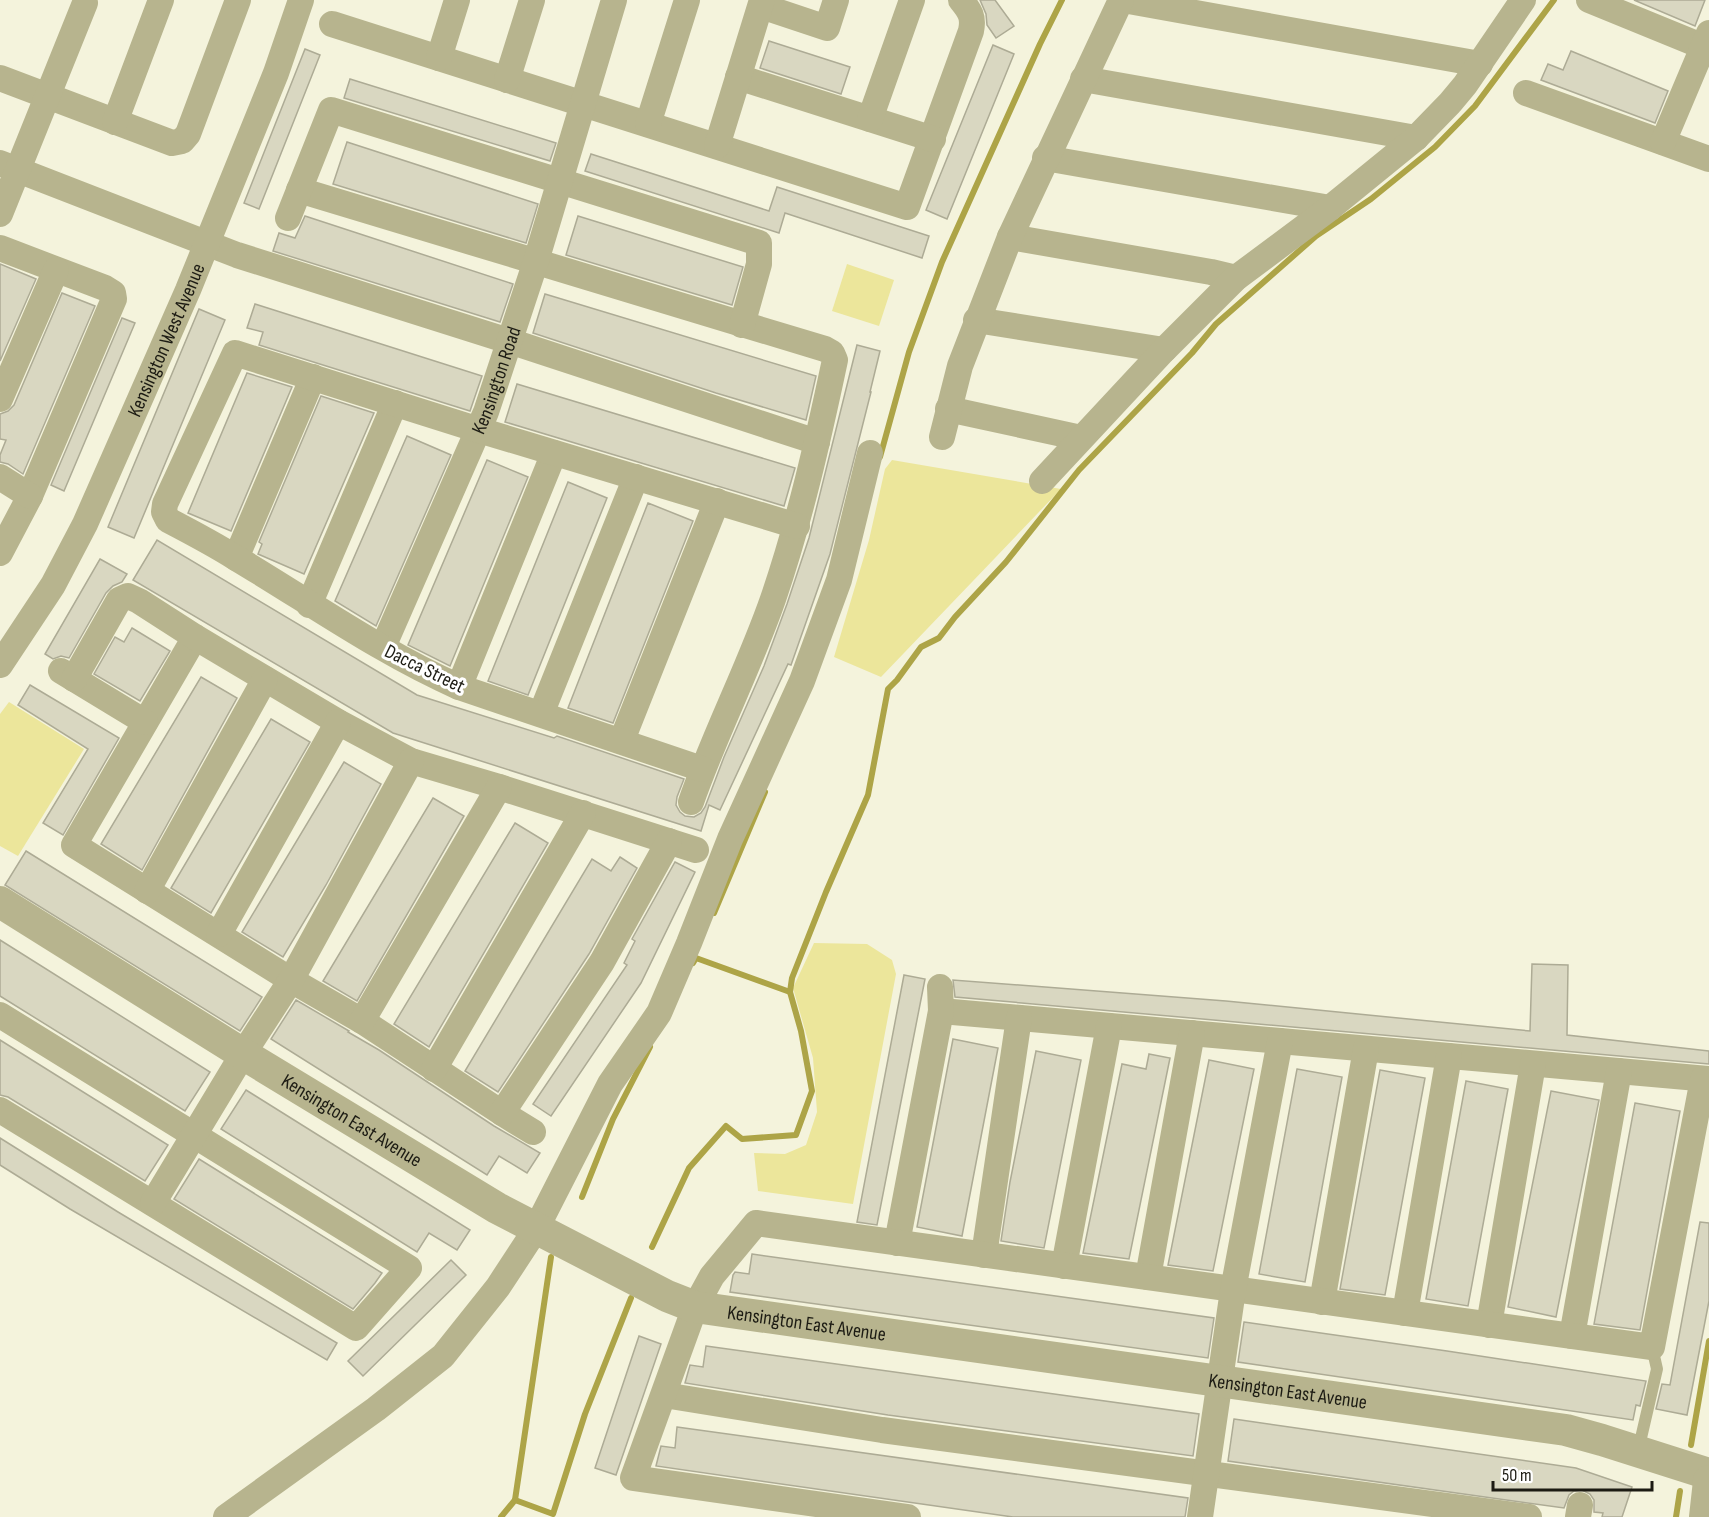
<svg xmlns="http://www.w3.org/2000/svg" width="1709" height="1517" viewBox="0 0 1709 1517" font-family="'Sofia Sans Condensed',sans-serif">
	<style>
		.green { fill: #ece69b }
		.lines { fill: none; stroke-linecap: round; stroke-linejoin: round }
		.stream { stroke: #ada447; stroke-width: 6 }
		.building { fill: #d9d7c1; stroke: #adab95; stroke-width: 1.5 }
		.service { stroke: #b7b48e; stroke-width: 12 }
		.minor { stroke: #b7b48e; stroke-width: 26 }
		.tertiary { stroke: #b7b48e; stroke-width: 32 }
		.labels { text-anchor: middle; stroke-width: 6; stroke-linejoin: round; paint-order: stroke }
		.street-label { font-size: 20px; fill: #1c1b13; stroke: #fff }
	</style>
	<rect width="100%" height="100%" fill="#f4f3dc"/>
	<!-- green -->
	<g class="green">
		<path d="M 847,264 L 894,280 L 879,326 L 832,311 Z"/>
		<path d="M 892,460 L 1061,489 L 881,677 L 834,657 L 869,540 L 885,469 Z"/>
		<path d="M 9,702 L 84,749 L 18,856 L 0,846 L 0,714 Z"/>
		<path d="M 814,943 L 867,944 L 892,960 L 896,974 L 853,1204 L 758,1191 L 754,1153 L 785,1154 L 806,1145 L 817,1112 L 813,1058 L 793,988 Z"/>
	</g>
	<g class="lines">
		<!-- stream -->
		<g class="stream">
			<path d="M 880,457 L 909,352 L 942,262 L 1040,44 L 1062,0"/>
			<path d="M 714,913 L 765,792"/>
			<path d="M 693,963 L 696,958 L 790,992"/>
			<path d="M 582,1197 L 613,1119 L 650,1047"/>
			<path d="M 652,1247 L 689,1168 L 726,1126 L 742,1139 L 796,1135 L 812,1091 L 801,1031 L 790,992 L 792,978 L 826,892 L 868,795 L 888,689 L 897,680 L 921,647 L 939,638 L 955,617 L 1006,562 L 1079,470 L 1192,353 L 1216,324 L 1316,236 L 1371,199 L 1435,147 L 1475,106 L 1554,0"/>
			<path d="M 1691,1445 L 1709,1341"/>
			<path d="M 515,1500 L 551,1257"/>
			<path d="M 501,1517 L 515,1500 L 553,1514 L 585,1414 L 631,1298"/>
			<path d="M 1676,1517 L 1680,1491"/>
		</g>
	</g>
	<!-- building -->
	<g class="building">
		<path d="M 980,0 L 995,0 L 1014,26 L 996,38 L 987,25 L 986,14 Z"/>
		<path d="M 1634,0 L 1705,0 L 1695,26 Z"/>
		<path d="M 769,41 L 850,67 L 841,94 L 760,68 Z"/>
		<path d="M 993,45 L 1014,54 L 947,219 L 926,210 Z"/>
		<path d="M 305,49 L 320,55 L 259,209 L 244,203 Z"/>
		<path d="M 1571,51 L 1668,91 L 1655,123 L 1541,80 L 1548,64 L 1563,70 Z"/>
		<path d="M 350,79 L 556,143 L 550,161 L 344,98 Z"/>
		<path d="M 347,142 L 538,204 L 526,243 L 333,184 Z"/>
		<path d="M 591,154 L 769,211 L 777,187 L 929,236 L 922,258 L 785,213 L 779,233 L 585,171 Z"/>
		<path d="M 305,216 L 513,284 L 500,322 L 273,251 L 279,233 L 295,238 Z"/>
		<path d="M 578,216 L 743,267 L 732,305 L 566,255 Z"/>
		<path d="M 0,264 L 36,279 L 0,361 Z"/>
		<path d="M 62,293 L 95,306 L 23,474 L 8,464 L 0,462 L 0,455 L 6,440 L 0,439 L 0,414 L 8,411 L 14,405 Z"/>
		<path d="M 545,294 L 816,376 L 806,420 L 716,393 L 533,333 Z"/>
		<path d="M 255,304 L 482,376 L 470,411 L 259,345 L 263,332 L 247,328 Z"/>
		<path d="M 199,309 L 225,320 L 134,538 L 108,527 Z"/>
		<path d="M 122,318 L 135,323 L 64,491 L 51,485 Z"/>
		<path d="M 857,345 L 880,351 L 870,392 L 871,392 L 830,554 L 791,665 L 788,664 L 720,810 L 709,805 L 701,831 L 393,733 L 133,580 L 157,540 L 417,695 L 554,738 L 557,736 L 684,779 L 677,797 L 676,805 L 680,812 L 685,816 L 694,817 L 701,813 L 705,807 L 724,757 L 764,666 L 787,604 L 809,538 Z"/>
		<path d="M 247,373 L 292,387 L 231,531 L 188,513 Z"/>
		<path d="M 517,384 L 795,468 L 784,506 L 505,422 Z"/>
		<path d="M 321,396 L 374,413 L 304,574 L 258,554 L 262,544 L 259,542 Z"/>
		<path d="M 407,436 L 451,455 L 376,626 L 335,601 Z"/>
		<path d="M 487,460 L 528,477 L 450,666 L 408,645 Z"/>
		<path d="M 568,482 L 607,498 L 528,695 L 488,681 Z"/>
		<path d="M 648,503 L 693,521 L 613,723 L 568,708 Z"/>
		<path d="M 100,559 L 127,574 L 122,582 L 113,586 L 106,593 L 69,658 L 61,656 L 53,659 L 45,654 Z"/>
		<path d="M 132,628 L 170,651 L 140,701 L 94,674 L 115,637 L 124,642 Z"/>
		<path d="M 201,677 L 237,698 L 142,870 L 101,844 Z"/>
		<path d="M 30,685 L 119,738 L 63,835 L 43,823 L 88,749 L 18,705 Z"/>
		<path d="M 271,719 L 310,742 L 211,913 L 171,888 Z"/>
		<path d="M 344,762 L 381,784 L 326,885 L 283,957 L 242,932 Z"/>
		<path d="M 433,798 L 464,816 L 357,1001 L 323,981 Z"/>
		<path d="M 515,823 L 548,843 L 429,1047 L 394,1024 Z"/>
		<path d="M 26,851 L 262,997 L 240,1031 L 5,885 Z"/>
		<path d="M 620,857 L 637,868 L 589,954 L 498,1092 L 465,1071 L 592,859 L 611,871 Z"/>
		<path d="M 675,862 L 695,872 L 641,983 L 551,1116 L 533,1104 L 627,965 L 624,963 L 635,941 L 632,939 Z"/>
		<path d="M 0,940 L 210,1072 L 185,1111 L 0,996 Z"/>
		<path d="M 1532,964 L 1568,965 L 1567,1035 L 1709,1051 L 1709,1064 L 955,997 L 953,980 L 1226,1001 L 1530,1031 Z"/>
		<path d="M 904,975 L 925,979 L 906,1076 L 877,1225 L 857,1222 Z"/>
		<path d="M 296,1000 L 349,1031 L 348,1032 L 379,1050 L 494,1126 L 540,1153 L 527,1173 L 499,1156 L 487,1175 L 271,1039 Z"/>
		<path d="M 953,1039 L 998,1048 L 962,1236 L 917,1227 Z"/>
		<path d="M 0,1040 L 168,1145 L 145,1181 L 8,1097 L 0,1095 Z"/>
		<path d="M 1036,1051 L 1081,1060 L 1044,1248 L 1001,1241 L 1010,1182 Z"/>
		<path d="M 1149,1054 L 1170,1058 L 1129,1259 L 1083,1253 L 1122,1064 L 1146,1069 Z"/>
		<path d="M 1209,1060 L 1254,1069 L 1213,1271 L 1168,1265 Z"/>
		<path d="M 1297,1069 L 1342,1077 L 1305,1282 L 1259,1274 Z"/>
		<path d="M 1380,1070 L 1425,1078 L 1385,1295 L 1340,1289 Z"/>
		<path d="M 1466,1081 L 1508,1089 L 1468,1306 L 1426,1299 Z"/>
		<path d="M 246,1090 L 470,1230 L 457,1250 L 429,1233 L 417,1252 L 221,1129 Z"/>
		<path d="M 1551,1091 L 1599,1100 L 1556,1317 L 1508,1307 Z"/>
		<path d="M 1635,1103 L 1680,1111 L 1640,1330 L 1594,1324 Z"/>
		<path d="M 0,1138 L 118,1212 L 337,1343 L 327,1360 L 70,1209 L 0,1165 Z"/>
		<path d="M 199,1159 L 382,1273 L 375,1283 L 353,1309 L 174,1199 Z"/>
		<path d="M 1700,1222 L 1709,1223 L 1709,1301 L 1687,1415 L 1656,1409 L 1662,1384 L 1670,1385 Z"/>
		<path d="M 752,1254 L 1214,1318 L 1208,1358 L 730,1292 L 733,1275 L 735,1272 L 749,1274 Z"/>
		<path d="M 451,1260 L 466,1275 L 363,1376 L 348,1361 Z"/>
		<path d="M 1244,1322 L 1447,1351 L 1646,1381 L 1640,1406 L 1636,1405 L 1633,1420 L 1238,1362 Z"/>
		<path d="M 639,1336 L 661,1344 L 616,1475 L 595,1468 Z"/>
		<path d="M 706,1346 L 1199,1414 L 1193,1456 L 888,1415 L 685,1383 L 690,1365 L 703,1367 Z"/>
		<path d="M 1234,1419 L 1576,1468 L 1632,1487 L 1622,1517 L 1602,1517 L 1603,1513 L 1594,1512 L 1594,1500 L 1590,1494 L 1582,1490 L 1574,1491 L 1569,1495 L 1564,1508 L 1228,1461 Z"/>
		<path d="M 677,1427 L 1188,1498 L 1185,1517 L 1013,1517 L 656,1466 L 661,1446 L 675,1448 Z"/>
	</g>
	<g class="lines">
		<!-- service -->
		<path class="service" d="M 1638,1451 L 1657,1369 L 1652,1347"/>
		<!-- minor -->
		<g class="minor">
			<path d="M 1123,0 L 1480,64"/>
			<path d="M 1589,0 L 1709,49"/>
			<path d="M 761,6 L 827,28 L 836,0"/>
			<path d="M 332,24 L 907,207 L 971,31 C 974,17 970,11 961,0"/>
			<path d="M 439,58 L 457,0"/>
			<path d="M 738,77 L 933,139"/>
			<path d="M 0,78 L 172,143 L 182,141 L 188,134 L 238,0"/>
			<path d="M 1083,79 L 1416,138"/>
			<path d="M 507,80 L 532,0"/>
			<path d="M 1526,93 L 1709,159"/>
			<path d="M 870,119 L 912,0"/>
			<path d="M 115,122 L 161,0"/>
			<path d="M 648,124 L 687,0"/>
			<path d="M 1663,142 L 1709,33"/>
			<path d="M 717,146 L 762,0"/>
			<path d="M 1045,158 L 1330,208"/>
			<path d="M 0,163 L 237,255 L 509,341 L 817,442"/>
			<path d="M 299,190 L 825,349 L 832,353 L 835,360 C 818,440 800,520 773,599 C 749,668 715,733 691,802"/>
			<path d="M 0,214 L 85,3"/>
			<path d="M 288,218 L 331,110 L 759,243 L 759,264 L 742,325"/>
			<path d="M 1010,237 L 1211,272 L 1236,278"/>
			<path d="M 0,248 L 105,288 L 113,293 L 114,299 L 30,496 L 0,553"/>
			<path d="M 976,320 L 1164,350"/>
			<path d="M 0,399 L 56,270"/>
			<path d="M 948,409 L 1081,438"/>
			<path d="M 942,437 L 960,366 L 1010,237 L 1121,0"/>
			<path d="M 0,477 L 30,496"/>
			<path d="M 1042,481 L 1164,350 L 1236,278 L 1330,208 L 1416,138 L 1450,103 L 1465,85 L 1523,0"/>
			<path d="M 236,558 L 313,377"/>
			<path d="M 309,605 L 395,403"/>
			<path d="M 195,637 L 74,845 L 291,980 L 362,1021 L 502,1113 L 533,1132"/>
			<path id="s1" d="M 383,647 L 486,412 L 536,261 L 614,0"/>
			<path id="s2" d="M 0,665 L 53,585 L 85,524 L 188,290 L 276,73 L 301,0"/>
			<path d="M 61,671 L 145,722"/>
			<path d="M 74,679 L 119,600 L 128,596 L 139,601 L 195,637 L 338,722 L 411,761 L 499,787 L 696,850"/>
			<path d="M 459,687 L 554,453"/>
			<path d="M 541,714 L 636,477"/>
			<path d="M 622,740 L 717,501"/>
			<path d="M 702,769 L 459,687 C 380,652 310,602 236,558 C 214,544 191,532 168,520 L 164,512 L 165,504 L 235,353 L 479,430 L 797,526"/>
			<path d="M 147,891 L 265,679"/>
			<path d="M 219,934 L 338,722"/>
			<path d="M 941,1011 L 1709,1079"/>
			<path d="M 0,1015 L 409,1268 L 356,1328 L 0,1110"/>
			<path d="M 362,1021 L 499,787"/>
			<path d="M 434,1069 L 583,813"/>
			<path d="M 502,1113 L 602,962 L 669,841"/>
			<path d="M 153,1203 L 243,1054 L 291,980 L 411,761"/>
			<path d="M 897,1243 L 941,1011 L 940,987"/>
			<path d="M 984,1255 L 1019,1018"/>
			<path d="M 1064,1266 L 1109,1026"/>
			<path d="M 1148,1277 L 1192,1033"/>
			<path d="M 1322,1302 L 1366,1049"/>
			<path d="M 1405,1313 L 1449,1056"/>
			<path d="M 1489,1325 L 1533,1064"/>
			<path d="M 1572,1336 L 1619,1071"/>
			<path d="M 664,1395 L 882,1430 L 1529,1517"/>
			<path d="M 226,1517 L 376,1409 L 443,1356 L 498,1287 L 536,1229 L 610,1084 L 659,1013 L 689,943 L 730,839 L 802,681 L 839,580 L 870,453"/>
			<path d="M 908,1517 L 633,1478 L 695,1307 L 712,1276 L 756,1223 L 1652,1347 L 1703,1079"/>
			<path d="M 1200,1517 L 1233,1290 L 1280,1041"/>
			<path d="M 1578,1517 L 1580,1505"/>
		</g>
		<!-- tertiary -->
		<g class="tertiary">
			<path id="s3" d="M 0,902 L 243,1054 L 497,1208 L 667,1296 L 695,1307 L 1566,1430 L 1602,1440 L 1709,1474"/>
			<path d="M 1705,1517 L 1709,1481"/>
		</g>
	</g>
	<g class="labels">
		<!-- street labels -->
		<g class="street-label">
			<text dy="7" stroke="none"><textPath href="#s2" startOffset="366">Kensington West Avenue</textPath></text>
			<text dy="7" stroke="none"><textPath href="#s1" startOffset="290">Kensington Road</textPath></text>
			<text transform="translate(425 668) rotate(26)" y="7">Dacca Street</text>
			<text dy="7" stroke="none"><textPath href="#s3" startOffset="414">Kensington East Avenue</textPath></text>
			<text dy="7" stroke="none"><textPath href="#s3" startOffset="918">Kensington East Avenue</textPath></text>
			<text dy="7" stroke="none"><textPath href="#s3" startOffset="1404">Kensington East Avenue</textPath></text>
		</g>
	</g>
	<!-- scale -->
	<path d="M1493 1481v9h159v-9" fill="none" stroke="#1c1b13" stroke-width="3"/>
	<text x="1502" y="1481" font-size="18" fill="#1c1b13" stroke="#ffffff" stroke-width="4.5" paint-order="stroke">50 m</text>
</svg>
